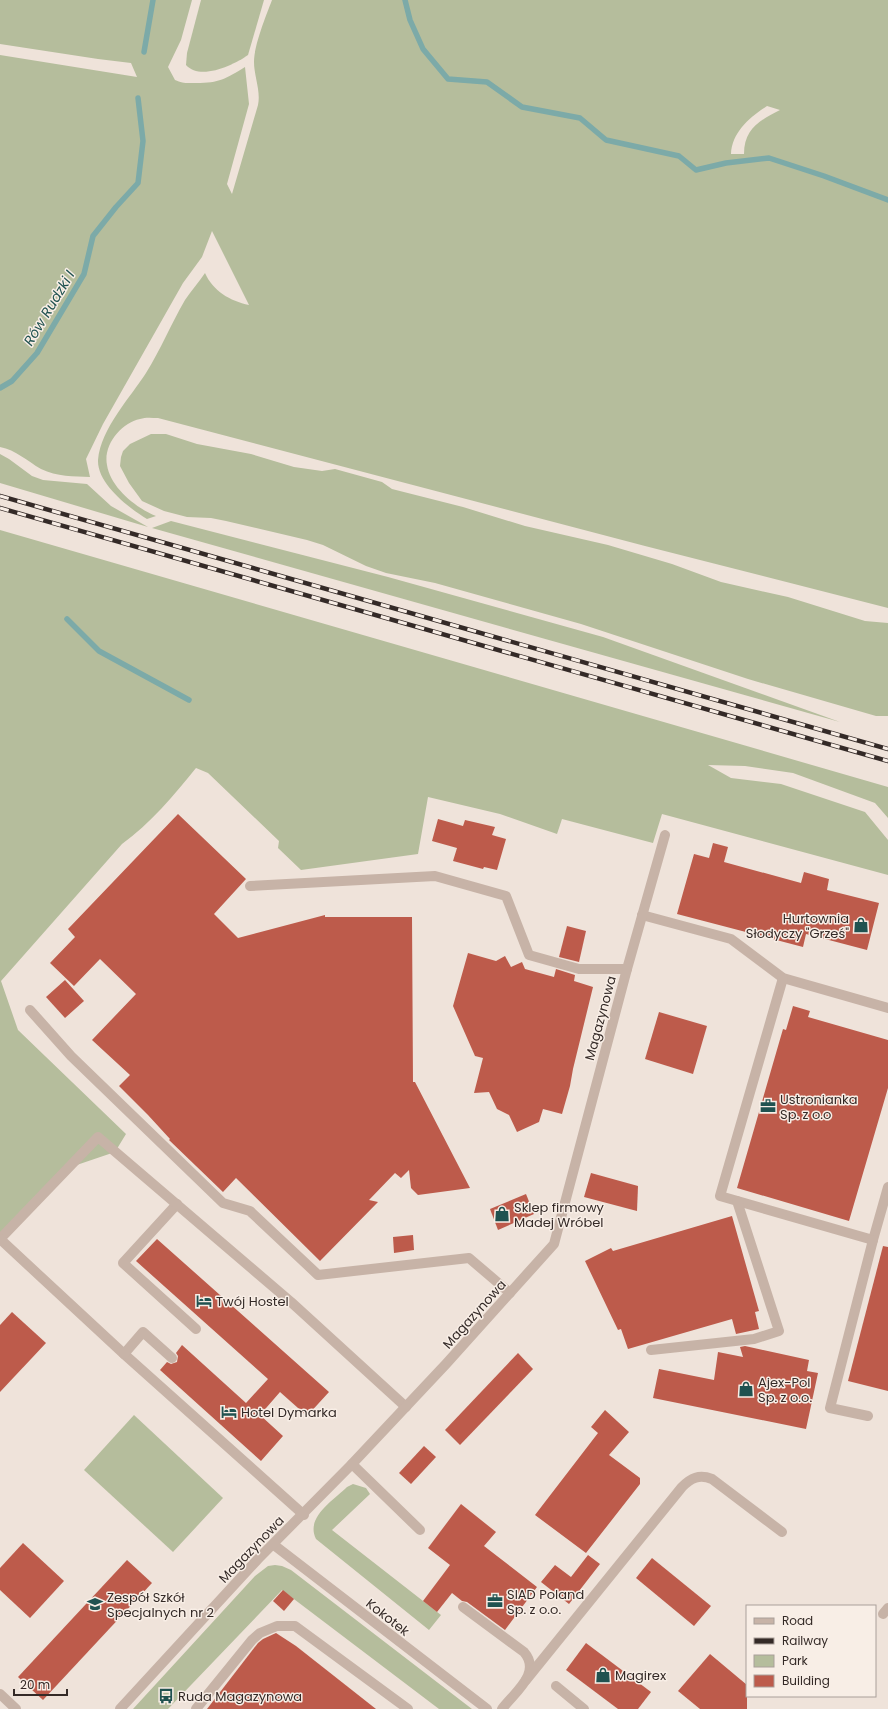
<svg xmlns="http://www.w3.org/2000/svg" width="888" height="1709" viewBox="0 0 888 1709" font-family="Poppins,sans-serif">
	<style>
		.green { fill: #b5bd9c; fill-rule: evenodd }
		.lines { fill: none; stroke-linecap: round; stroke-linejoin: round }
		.stream { stroke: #7caaa8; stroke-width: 5.5 }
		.building { fill: #bd5b4b }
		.minor { stroke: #c7b3a7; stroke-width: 10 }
		.rail-casing { stroke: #342a27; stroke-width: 4.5 }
		.rail { stroke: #f8eee6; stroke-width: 3; stroke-dasharray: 9; stroke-linecap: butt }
		.labels { text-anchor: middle; stroke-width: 3; stroke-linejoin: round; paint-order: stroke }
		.poi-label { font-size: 13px; fill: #342a27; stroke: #f8eee6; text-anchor: start }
		.street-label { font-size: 13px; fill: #342a27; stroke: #f8eee6 }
		.water-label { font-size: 14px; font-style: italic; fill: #205250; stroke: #f8eee6 }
	</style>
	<rect width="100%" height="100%" fill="#efe3da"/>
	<!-- green -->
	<g class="green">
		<path d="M 0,0 L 192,0 L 181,40 L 168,67 L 175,80 C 183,84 188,83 196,83 C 220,83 225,79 245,67 L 249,104 L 227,184 L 232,194 L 258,105 C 261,91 254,76 254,62 C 254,45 266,16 272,0 L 888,0 L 888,608 L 645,546 L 158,418 C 152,418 146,417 140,419 C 121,423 103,445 107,465 C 110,487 136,508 156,516 L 147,519 C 129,508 97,484 98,460 C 101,428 130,398 146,373 C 161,349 171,324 185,300 C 191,291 199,282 205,273 C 213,291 230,301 249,305 L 212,231 L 202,257 L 183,283 L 103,424 L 86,459 L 90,477 C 74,476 57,477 41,469 C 27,461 16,450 0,447 L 0,55 L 137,77 L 131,63 L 98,59 L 0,44 ZM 767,106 L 780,110 C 760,120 744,129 744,154 L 731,154 C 732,132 750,117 767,106 Z"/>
		<path d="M 201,0 L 264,0 L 248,55 C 234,65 200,81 186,65 L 187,53 Z"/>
		<path d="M 151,434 L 166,434 L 197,444 L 251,454 L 294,467 L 322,471 L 335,469 L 382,482 L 392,489 L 463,507 L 525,526 L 608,545 L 672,564 L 721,582 L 788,597 L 865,621 L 888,623 L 888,716 L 876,716 L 748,679 L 581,624 L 435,583 L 386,573 L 366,566 L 323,545 L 307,540 L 226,521 L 211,518 L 187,517 L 164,511 L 142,501 L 129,483 L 120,466 L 121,457 L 123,451 L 130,444 Z"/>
		<path d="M 0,454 L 9,459 L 32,476 L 43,480 L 87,484 L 111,506 L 148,527 L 0,483 Z"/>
		<path d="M 171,521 L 388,577 L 603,637 L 840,722 L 152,528 Z"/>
		<path d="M 0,530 L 888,787 L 888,818 L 875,803 L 793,773 L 745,766 L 708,765 L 731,778 L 781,784 L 865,812 L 888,840 L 888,875 L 662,814 L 653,843 L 562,819 L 557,834 L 500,814 L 428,797 L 418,854 L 301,870 L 278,848 L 279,841 L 208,773 L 196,768 C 174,795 150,824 122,844 L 1,981 L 18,1030 L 126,1134 L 115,1152 L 62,1170 L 0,1235 Z"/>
		<path d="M 134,1415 L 223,1498 L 173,1552 L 84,1470 Z"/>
		<path d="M 353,1484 L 366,1488 L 370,1494 L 332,1530 L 441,1615 L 429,1630 L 316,1539 C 305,1517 334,1500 347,1487 Z"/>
		<path d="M 275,1565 L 282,1566 L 291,1570 L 472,1709 L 439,1709 L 282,1590 L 168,1709 L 133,1709 L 255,1576 L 268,1566 Z"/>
	</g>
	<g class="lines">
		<!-- stream -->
		<g class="stream">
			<path d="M 405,0 L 410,20 L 423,49 L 448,79 L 487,82 L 522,107 L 580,118 L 606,140 L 679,156 L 696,170 L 726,163 L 769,158 L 824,176 L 888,200"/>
			<path d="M 144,52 L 153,0"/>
			<path d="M 0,388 L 12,381 L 37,353 L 84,274 L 93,236 L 116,207 L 138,183 L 143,141 L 138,98"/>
			<path d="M 67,619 L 99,651 L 189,700"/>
		</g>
	</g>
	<!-- building -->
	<g class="building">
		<path d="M 178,814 L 246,879 L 214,914 L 238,938 L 325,915 L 325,917 L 412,917 L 413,1082 L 415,1082 L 470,1188 L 418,1195 L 411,1188 L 409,1170 L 401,1178 L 395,1173 L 369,1200 L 378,1202 L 320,1261 L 236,1178 L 223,1192 L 169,1140 L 170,1139 L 148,1115 L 119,1086 L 130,1075 L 92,1040 L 136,994 L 100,959 L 74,986 L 50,963 L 75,937 L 68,929 Z"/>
		<path d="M 438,819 L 463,826 L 465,820 L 495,827 L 492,835 L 506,839 L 497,870 L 484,867 L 483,869 L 453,861 L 457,848 L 432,841 Z"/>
		<path d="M 713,843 L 728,847 L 724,862 L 801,883 L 804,872 L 829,879 L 827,890 L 879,903 L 867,950 L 806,934 L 803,947 L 677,914 L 694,854 L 709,858 Z"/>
		<path d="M 567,926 L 586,931 L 579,962 L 559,957 Z"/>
		<path d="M 468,953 L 496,961 L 505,956 L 511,967 L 522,962 L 525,969 L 554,977 L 556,969 L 575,975 L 574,981 L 593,987 L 573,1069 L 570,1086 L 562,1114 L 543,1109 L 539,1122 L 517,1132 L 509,1115 L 497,1109 L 489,1092 L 474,1093 L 483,1058 L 475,1056 L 453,1006 Z"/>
		<path d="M 65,980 L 84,1001 L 65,1018 L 46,997 Z"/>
		<path d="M 793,1006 L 810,1011 L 808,1017 L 888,1040 L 888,1088 L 849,1221 L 737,1188 L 783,1029 L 786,1030 Z"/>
		<path d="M 659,1012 L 707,1026 L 693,1074 L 645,1059 Z"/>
		<path d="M 591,1173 L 638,1186 L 637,1211 L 584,1197 Z"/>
		<path d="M 526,1194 L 534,1214 L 498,1230 L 490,1209 Z"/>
		<path d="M 732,1216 L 759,1311 L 755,1312 L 759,1329 L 736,1334 L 732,1319 L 628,1349 L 621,1329 L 618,1330 L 585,1261 L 611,1248 L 613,1251 Z"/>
		<path d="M 413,1235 L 414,1250 L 394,1253 L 393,1237 Z"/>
		<path d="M 157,1239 L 329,1392 L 307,1416 L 280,1392 L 260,1415 L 283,1436 L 261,1461 L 160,1370 L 167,1362 L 171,1364 L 177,1362 L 178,1356 L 176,1353 L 182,1345 L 246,1403 L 268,1379 L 136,1261 Z"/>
		<path d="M 883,1246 L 888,1247 L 888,1391 L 848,1381 Z"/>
		<path d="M 12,1312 L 46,1343 L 0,1392 L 0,1325 Z"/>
		<path d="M 745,1346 L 809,1360 L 807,1371 L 818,1373 L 806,1429 L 653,1398 L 659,1369 L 714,1380 L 718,1352 L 743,1357 L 740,1347 Z"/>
		<path d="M 518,1353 L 533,1369 L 460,1445 L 445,1430 Z"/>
		<path d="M 605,1410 L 629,1432 L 609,1455 L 640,1478 L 640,1484 L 586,1553 L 535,1515 L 598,1433 L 591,1427 Z"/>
		<path d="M 424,1446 L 436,1457 L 411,1484 L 399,1473 Z"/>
		<path d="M 461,1504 L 496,1532 L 484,1546 L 537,1587 L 505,1630 L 467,1602 L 462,1601 L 452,1593 L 437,1612 L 423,1601 L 450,1565 L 428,1548 Z"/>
		<path d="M 23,1543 L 64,1581 L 30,1618 L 0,1590 L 0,1568 Z"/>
		<path d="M 588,1555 L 600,1564 L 569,1604 L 541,1582 L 555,1565 L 571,1577 Z"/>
		<path d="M 652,1558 L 711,1606 L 694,1626 L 636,1578 Z"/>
		<path d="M 127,1560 L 152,1583 L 43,1700 L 18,1677 Z"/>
		<path d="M 283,1590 L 294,1599 L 284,1611 L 273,1601 Z"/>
		<path d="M 276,1633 L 296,1646 L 376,1709 L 207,1709 L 258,1643 L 263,1639 Z"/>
		<path d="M 586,1643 L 651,1692 L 638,1709 L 618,1709 L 566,1670 Z"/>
		<path d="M 710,1654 L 747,1685 L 747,1709 L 700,1709 L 678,1691 Z"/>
	</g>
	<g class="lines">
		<!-- minor -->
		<g class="minor">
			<path d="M 250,886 L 435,876 L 506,896 L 529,955 L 579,969 L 627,969"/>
			<path d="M 642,915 L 731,939 L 783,978 L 888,1008"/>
			<path d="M 783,978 L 720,1196 L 873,1240 L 888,1187"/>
			<path d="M 30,1010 L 71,1056 L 223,1203 L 250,1211 L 318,1275 L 469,1258 L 510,1293"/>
			<path d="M 177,1204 L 123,1263 L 196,1329"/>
			<path d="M 0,1239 L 98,1137 L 291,1302 L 406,1407"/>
			<path d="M 0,1239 L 124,1354 L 304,1515"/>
			<path d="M 651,1350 L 754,1339 L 779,1331 L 737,1201"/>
			<path d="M 124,1354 L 143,1332 L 172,1358"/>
			<path d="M 868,1416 L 830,1408 L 873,1240"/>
			<path d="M 352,1464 L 420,1530"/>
			<path d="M 274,1545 L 487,1709"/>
			<path d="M 463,1607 L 524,1652 C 542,1673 515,1692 502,1709"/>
			<path d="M 883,1614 L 888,1608"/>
			<path d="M 526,1680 L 682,1487 C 691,1478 699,1474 712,1479 L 782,1532"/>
			<path d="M 556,1686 L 584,1709"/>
			<path d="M 0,1694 L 16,1709"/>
			<path d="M 120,1709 L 258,1559 L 352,1464 L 446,1364 L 554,1244 L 627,969 L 665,835"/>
			<path d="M 196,1709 L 252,1640 L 260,1633 L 277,1626 L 295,1626 L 408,1709"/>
		</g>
		<defs>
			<g id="rail">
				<path d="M 0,496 L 888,749"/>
				<path d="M 0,508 L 888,761"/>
			</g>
		</defs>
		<!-- rail casing -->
		<use href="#rail" class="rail-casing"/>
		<!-- rail -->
		<use href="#rail" class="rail"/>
	</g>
	<!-- icons -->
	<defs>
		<symbol id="shop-bare" viewBox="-9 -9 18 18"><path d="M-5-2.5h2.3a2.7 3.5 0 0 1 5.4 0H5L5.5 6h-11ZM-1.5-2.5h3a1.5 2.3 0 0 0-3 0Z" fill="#205250" stroke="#f8eee6" stroke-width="2.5" paint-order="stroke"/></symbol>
		<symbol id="office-bare" viewBox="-9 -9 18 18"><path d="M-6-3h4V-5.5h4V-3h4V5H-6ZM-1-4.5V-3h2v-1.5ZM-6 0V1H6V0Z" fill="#205250" stroke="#f8eee6" stroke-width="2.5" paint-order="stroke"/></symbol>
		<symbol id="hotel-bare" viewBox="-9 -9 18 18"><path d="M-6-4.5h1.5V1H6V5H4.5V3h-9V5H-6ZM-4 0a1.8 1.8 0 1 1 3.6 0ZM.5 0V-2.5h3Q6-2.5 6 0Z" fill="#205250" stroke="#f8eee6" stroke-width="2.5" paint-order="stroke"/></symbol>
		<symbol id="school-bare" viewBox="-9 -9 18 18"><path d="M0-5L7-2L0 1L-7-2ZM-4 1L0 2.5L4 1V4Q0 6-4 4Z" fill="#205250" stroke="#f8eee6" stroke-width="2.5" paint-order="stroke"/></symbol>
		<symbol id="bus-bare" viewBox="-9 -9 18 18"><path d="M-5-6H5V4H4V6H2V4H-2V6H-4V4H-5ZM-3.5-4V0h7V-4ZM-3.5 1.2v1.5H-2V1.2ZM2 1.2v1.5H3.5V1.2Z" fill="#205250" stroke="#f8eee6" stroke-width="2.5" paint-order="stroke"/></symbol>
	</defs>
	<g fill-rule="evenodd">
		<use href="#shop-bare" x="850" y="914" width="22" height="22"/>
		<use href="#office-bare" x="757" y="1095" width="22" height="22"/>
		<use href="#shop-bare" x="491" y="1203" width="22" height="22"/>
		<use href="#hotel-bare" x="193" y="1290" width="22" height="22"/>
		<use href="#shop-bare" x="735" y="1378" width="22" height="22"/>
		<use href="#hotel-bare" x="218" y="1401" width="22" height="22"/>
		<use href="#office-bare" x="484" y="1590" width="22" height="22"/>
		<use href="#school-bare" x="84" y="1593" width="22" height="22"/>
		<use href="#shop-bare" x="592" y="1664" width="22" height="22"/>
		<use href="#bus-bare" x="155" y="1685" width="22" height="22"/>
	</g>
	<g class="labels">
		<!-- poi labels -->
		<g class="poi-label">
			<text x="849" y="923" text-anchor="end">Hurtownia<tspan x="849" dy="15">Słodyczy "Grześ"</tspan></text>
			<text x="780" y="1104">Ustronianka<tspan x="780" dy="15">Sp. z o.o</tspan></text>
			<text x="514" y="1212">Sklep firmowy<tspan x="514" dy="15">Madej Wróbel</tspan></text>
			<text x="216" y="1306">Twój Hostel</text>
			<text x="758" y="1387">Ajex-Pol<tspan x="758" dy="15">Sp. z o.o.</tspan></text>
			<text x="241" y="1417">Hotel Dymarka</text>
			<text x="507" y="1599">SIAD Poland<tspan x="507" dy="15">Sp. z o.o.</tspan></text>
			<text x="107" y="1602">Zespół Szkół<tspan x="107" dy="15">Specjalnych nr 2</tspan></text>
			<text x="615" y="1680">Magirex</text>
			<text x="178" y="1701">Ruda Magazynowa</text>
		</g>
		<!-- street labels -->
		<g class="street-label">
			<text transform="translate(600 1018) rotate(-75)" y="5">Magazynowa</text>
			<text transform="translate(474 1314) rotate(-48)" y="5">Magazynowa</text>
			<text transform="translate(251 1549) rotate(-46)" y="5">Magazynowa</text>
			<text transform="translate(388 1617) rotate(38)" y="5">Kokotek</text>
		</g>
		<!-- water labels -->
		<g class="water-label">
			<text transform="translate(49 308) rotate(-59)" y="5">Rów Rudzki I</text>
		</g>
	</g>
	<!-- legend -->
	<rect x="746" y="1605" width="130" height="92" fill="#f8eee6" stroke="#aaa09a"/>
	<rect x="754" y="1618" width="20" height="6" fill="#c7b3a7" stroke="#aaa09a"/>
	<text x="782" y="1625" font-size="12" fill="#342a27">Road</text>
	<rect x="754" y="1638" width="20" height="6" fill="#342a27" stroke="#aaa09a"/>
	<text x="782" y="1645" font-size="12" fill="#342a27">Railway</text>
	<rect x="754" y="1655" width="20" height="12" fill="#b5bd9c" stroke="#aaa09a"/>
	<text x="782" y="1665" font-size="12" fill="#342a27">Park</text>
	<rect x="754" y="1675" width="20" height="12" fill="#bd5b4b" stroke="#aaa09a"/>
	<text x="782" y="1685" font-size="12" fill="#342a27">Building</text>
	<!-- scale -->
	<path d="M14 1689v6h53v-6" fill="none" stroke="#342a27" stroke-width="2"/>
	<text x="20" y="1689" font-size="12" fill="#342a27" stroke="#f8eee6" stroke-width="3" paint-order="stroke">20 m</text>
</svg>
